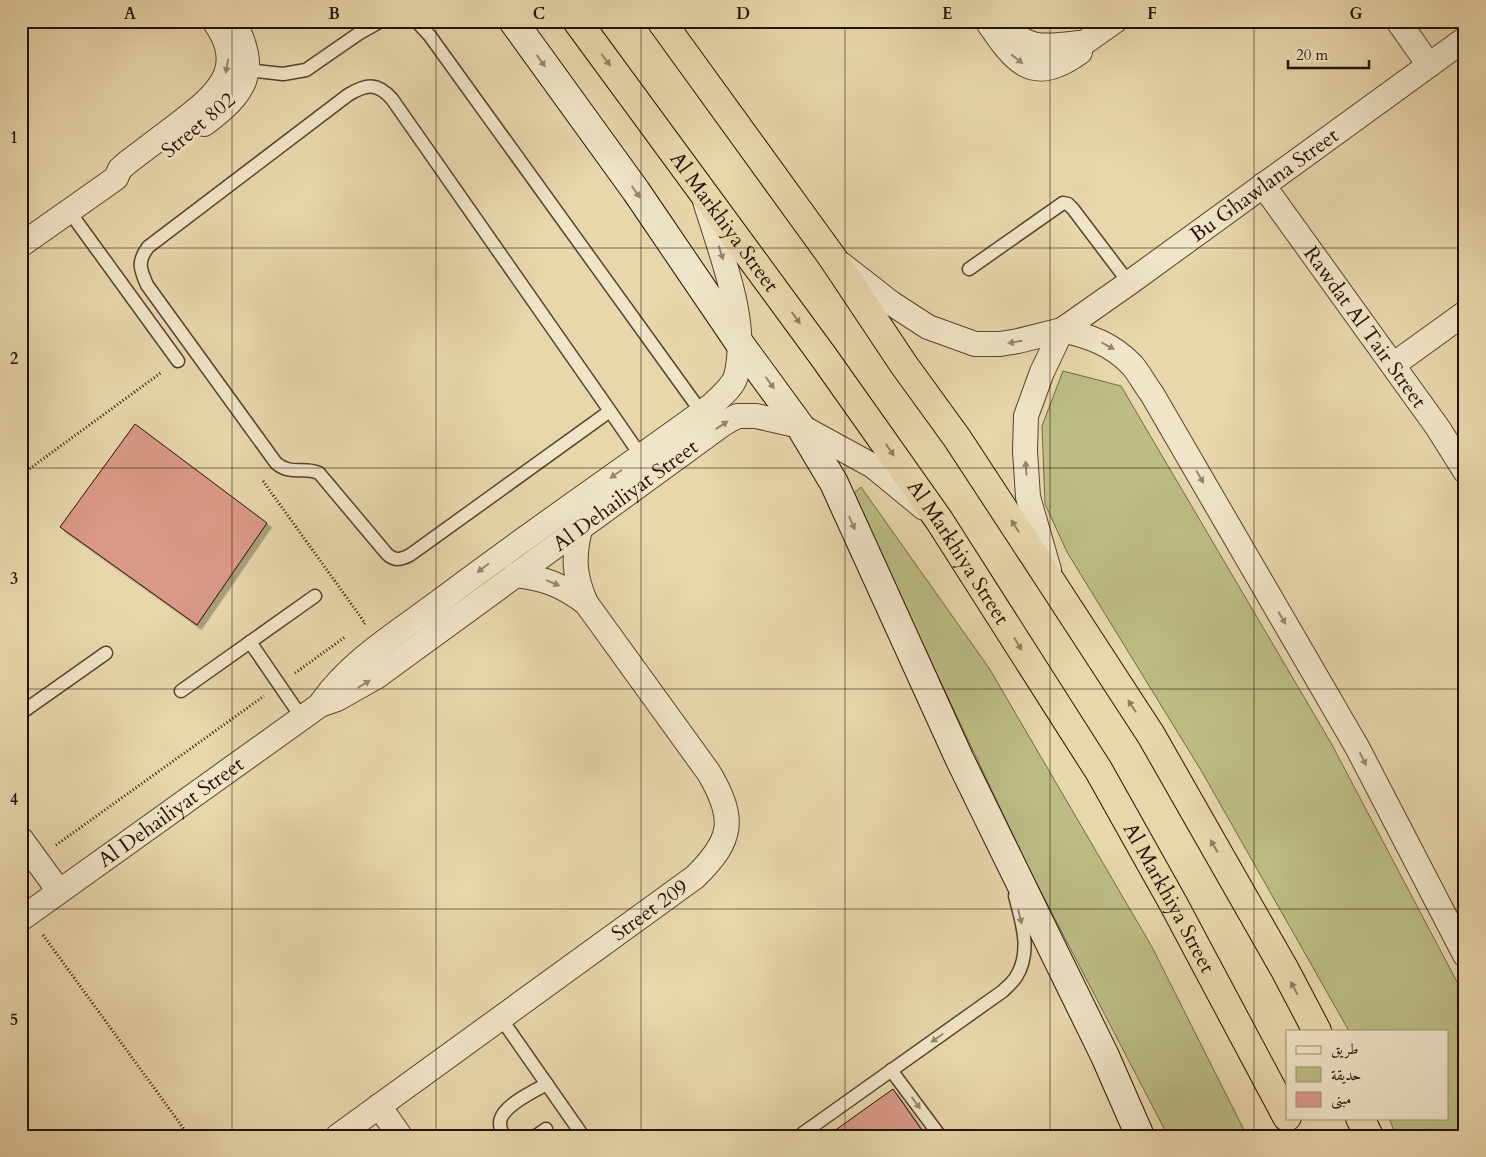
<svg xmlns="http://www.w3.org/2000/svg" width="1486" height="1157" viewBox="0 0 1486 1157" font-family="Cardo,Amiri,serif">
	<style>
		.green { fill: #bcbd84; stroke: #706744 }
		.building { fill: #da9987; stroke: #251103; filter: url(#shadow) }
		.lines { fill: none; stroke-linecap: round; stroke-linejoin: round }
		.service-casing { stroke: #56422d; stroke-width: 15 }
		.minor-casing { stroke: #56422d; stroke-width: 26 }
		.secondary-casing { stroke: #251103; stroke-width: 30 }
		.trunk-casing { stroke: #251103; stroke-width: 30 }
		.path { stroke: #251103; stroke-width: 3; stroke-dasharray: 1 2.5; stroke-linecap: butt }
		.service { stroke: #f0e5c8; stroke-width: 12 }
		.minor { stroke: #f0e5c8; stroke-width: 24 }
		.secondary { stroke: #f0e5c8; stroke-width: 28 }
		.trunk { stroke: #e8d7ab; stroke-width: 28 }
		.oneway { fill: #95866f }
		.oneway2 { fill: #907e5f }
		.grid { fill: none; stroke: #251103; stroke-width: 1; stroke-opacity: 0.55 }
		.labels { text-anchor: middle; stroke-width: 5; stroke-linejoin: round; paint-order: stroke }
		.street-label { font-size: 21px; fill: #251103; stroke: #f0e5c8 }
		.neatline { fill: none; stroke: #251103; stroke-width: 2 }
		.grid-label { font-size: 16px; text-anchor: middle; font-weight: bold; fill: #251103 }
	</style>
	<defs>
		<filter id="shadow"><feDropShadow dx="4.5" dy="4.5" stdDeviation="0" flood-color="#0004"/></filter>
	</defs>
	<rect width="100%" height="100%" fill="#e8d7ab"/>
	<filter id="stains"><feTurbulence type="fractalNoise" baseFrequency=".004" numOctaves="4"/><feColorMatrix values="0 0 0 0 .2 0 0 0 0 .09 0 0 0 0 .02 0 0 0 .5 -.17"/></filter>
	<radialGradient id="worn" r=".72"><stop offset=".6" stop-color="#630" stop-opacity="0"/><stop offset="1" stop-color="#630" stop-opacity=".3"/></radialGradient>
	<!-- green -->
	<g class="green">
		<path d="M 1063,371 L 1121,386 L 1331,743 L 1465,997 L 1465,1136 L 1396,1136 L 1389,1118 L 1447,1118 L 1447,1031 L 1349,1031 L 1202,772 L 1067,552 L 1045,504 L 1042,426 Z"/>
		<path d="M 861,487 L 989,668 L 1152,947 L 1247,1136 L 1168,1136 L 1029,869 L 926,651 L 850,497 Z"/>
	</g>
	<!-- building -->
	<g class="building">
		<path d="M 135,424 L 267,523 L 197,625 L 60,527 Z"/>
		<path d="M 893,1089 L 926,1136 L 827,1136 Z"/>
	</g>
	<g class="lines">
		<defs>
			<g id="service">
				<path d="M 416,21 L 430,36 L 702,413"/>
				<path d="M 248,70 L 283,74 L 306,70 L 358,34 L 381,21"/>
				<path d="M 69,211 L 178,361"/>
				<path d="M 969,269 L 1063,203 L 1068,204 L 1073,209 L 1129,283"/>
				<path d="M 610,411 L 410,555 C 400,560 395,561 387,554 L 319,473 C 304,466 291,476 276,463 L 147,285 C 140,269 137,262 148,247 L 348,95 C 366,84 377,82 392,99 L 610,411 L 641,456"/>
				<path d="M 250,642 L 302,718"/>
				<path d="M 181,691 L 315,596"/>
				<path d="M 21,713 L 106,653"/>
				<path d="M 500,1017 L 583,1136"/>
				<path d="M 891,1070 L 940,1136"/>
				<path d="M 503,1136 C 502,1132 500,1128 500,1124 C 499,1107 534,1091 547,1084"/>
				<path d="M 536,1136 L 546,1129"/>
				<path d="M 799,1136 L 1003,991 C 1007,987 1013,982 1016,977 C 1032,952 1022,922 1015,896"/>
			</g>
			<g id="minor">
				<path d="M 987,21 C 1015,62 1032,87 1080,52 L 1081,45 L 1115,21"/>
				<path d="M 1001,21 C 1026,51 1044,47 1079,43 L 1081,45"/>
				<path d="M 1398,21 L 1429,65"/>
				<path d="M 204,124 C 246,93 261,70 233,21"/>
				<path id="s1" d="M 1263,185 L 1438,428 L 1465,471"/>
				<path d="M 21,245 L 116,178 L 120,169 L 128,162 C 144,150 161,137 177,125 C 215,96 249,70 214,21"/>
				<path id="s2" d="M 841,264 L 891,303 L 928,327 L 975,344 L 1000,344 L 1018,341 L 1062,330 L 1129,283 L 1465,39"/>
				<path d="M 1062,330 C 1089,336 1112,344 1132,365 C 1139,373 1145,385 1152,394 L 1357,747 L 1465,955"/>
				<path d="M 1393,365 L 1465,313"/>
				<path d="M 1049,570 L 1028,497 L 1025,451 L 1026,416 L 1042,372 L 1062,330"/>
				<path d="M 515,575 C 544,578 562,585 586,603"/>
				<path d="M 322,702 C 351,661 397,633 436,604 C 527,535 620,472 712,405 C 720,397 733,387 736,376 C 750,324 720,251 705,201"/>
				<path d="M 21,839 L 59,891"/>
				<path id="s3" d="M 21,919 L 320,705 L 337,699 L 376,677 L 723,424 L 737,416 L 756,416 L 800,426 L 873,466 L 924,508"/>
				<path d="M 379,1106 L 400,1136"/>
				<path id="s4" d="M 338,1136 L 695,877 C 733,840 736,819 709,773 L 586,603 C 574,576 573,558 580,529"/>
			</g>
			<path id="secondary" d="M 513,21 L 636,191 L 740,344 L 800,426 L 834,483 L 960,760 L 1105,1056 L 1140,1136"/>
			<g id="trunk">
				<path id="s5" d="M 577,21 L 823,356 L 939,520 L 1099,771 L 1173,903 L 1287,1117"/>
				<path d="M 661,21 L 832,257 L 904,365 L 957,438 L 1052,583 L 1151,735 L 1285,970 L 1317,1031"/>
				<path d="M 1360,1118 L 1369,1136"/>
			</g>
		</defs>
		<!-- service casing -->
		<use href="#service" class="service-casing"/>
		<!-- minor casing -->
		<use href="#minor" class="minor-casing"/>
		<!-- secondary casing -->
		<use href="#secondary" class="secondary-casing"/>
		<!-- trunk casing -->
		<use href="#trunk" class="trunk-casing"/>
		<!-- path -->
		<g class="path">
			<path d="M 21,475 L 162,372"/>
			<path d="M 263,481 L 365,623 L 364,624"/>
			<path d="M 295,673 L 345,637"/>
			<path d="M 56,845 L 264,696"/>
			<path d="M 43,935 L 189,1136"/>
		</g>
		<!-- service -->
		<use href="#service" class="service"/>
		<!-- minor -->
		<use href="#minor" class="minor"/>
		<!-- secondary -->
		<use href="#secondary" class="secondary"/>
		<!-- trunk -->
		<use href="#trunk" class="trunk"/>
	</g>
	<!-- one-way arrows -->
	<defs><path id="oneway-solid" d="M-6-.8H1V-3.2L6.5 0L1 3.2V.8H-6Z" transform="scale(1.25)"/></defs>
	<g class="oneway">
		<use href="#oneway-solid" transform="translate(1017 59) rotate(38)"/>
		<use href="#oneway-solid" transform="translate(541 61) rotate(54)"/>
		<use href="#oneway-solid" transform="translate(227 66) rotate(100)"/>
		<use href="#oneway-solid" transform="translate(636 192) rotate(55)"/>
		<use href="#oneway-solid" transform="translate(721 253) rotate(73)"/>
		<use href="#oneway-solid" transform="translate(1015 342) rotate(170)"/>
		<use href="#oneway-solid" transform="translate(1108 346) rotate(28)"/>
		<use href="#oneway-solid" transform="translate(770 383) rotate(54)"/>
		<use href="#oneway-solid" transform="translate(722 425) rotate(-33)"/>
		<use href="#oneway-solid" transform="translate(1026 468) rotate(-94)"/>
		<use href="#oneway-solid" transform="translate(616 474) rotate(145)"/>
		<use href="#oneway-solid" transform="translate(1200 477) rotate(60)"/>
		<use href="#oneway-solid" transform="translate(852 523) rotate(66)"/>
		<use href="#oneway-solid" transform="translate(483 568) rotate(143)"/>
		<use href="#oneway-solid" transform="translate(553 583) rotate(22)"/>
		<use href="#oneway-solid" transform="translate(1282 618) rotate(60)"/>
		<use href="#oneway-solid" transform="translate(364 684) rotate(-32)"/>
		<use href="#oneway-solid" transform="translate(1363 759) rotate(63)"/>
		<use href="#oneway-solid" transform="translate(1020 917) rotate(76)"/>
		<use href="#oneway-solid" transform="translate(937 1038) rotate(145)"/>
		<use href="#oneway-solid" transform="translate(916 1103) rotate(54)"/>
	</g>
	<g class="oneway2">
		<use href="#oneway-solid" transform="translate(606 60) rotate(53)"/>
		<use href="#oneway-solid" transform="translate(796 318) rotate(54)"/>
		<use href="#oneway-solid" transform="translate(890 450) rotate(55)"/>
		<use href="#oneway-solid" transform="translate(1015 526) rotate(-123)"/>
		<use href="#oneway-solid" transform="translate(1018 644) rotate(58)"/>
		<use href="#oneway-solid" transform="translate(1132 706) rotate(-123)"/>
		<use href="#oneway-solid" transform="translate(1214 846) rotate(-120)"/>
		<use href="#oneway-solid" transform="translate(1294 988) rotate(-118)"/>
	</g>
	<!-- grid -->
	<path class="grid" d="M 232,21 L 232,1136M 436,21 L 436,1136M 641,21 L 641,1136M 845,21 L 845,1136M 1050,21 L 1050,1136M 1254,21 L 1254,1136M 21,248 L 1465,248M 21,468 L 1465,468M 21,689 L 1465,689M 21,909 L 1465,909"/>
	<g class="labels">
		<!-- street labels -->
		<g class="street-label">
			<text transform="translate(198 125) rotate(-40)" y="7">Street 802</text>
			<text dy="7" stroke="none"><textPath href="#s2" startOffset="495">Bu Ghawlana Street</textPath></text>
			<text dy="7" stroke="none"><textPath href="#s5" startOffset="249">Al Markhiya Street</textPath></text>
			<text dy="7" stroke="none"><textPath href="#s1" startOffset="175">Rawdat Al Tair Street</textPath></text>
			<text dy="7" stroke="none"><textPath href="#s3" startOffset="739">Al Dehailiyat Street</textPath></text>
			<text dy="7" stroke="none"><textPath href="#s5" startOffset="654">Al Markhiya Street</textPath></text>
			<text dy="7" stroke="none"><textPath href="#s3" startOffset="184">Al Dehailiyat Street</textPath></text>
			<text dy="7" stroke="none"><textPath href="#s5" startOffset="1059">Al Markhiya Street</textPath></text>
			<text dy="7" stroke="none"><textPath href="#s4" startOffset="385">Street 209</textPath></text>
		</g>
	</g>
	<!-- margin -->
	<rect width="1486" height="1157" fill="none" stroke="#e8d7ab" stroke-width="55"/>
	<!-- legend -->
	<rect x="1286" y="1030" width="162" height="90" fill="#f0e5c8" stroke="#9f9079"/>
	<rect x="1296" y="1046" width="25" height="8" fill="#f0e5c8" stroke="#9f9079"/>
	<text x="1331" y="1054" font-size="15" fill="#251103">طريق</text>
	<rect x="1296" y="1067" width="25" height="15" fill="#bcbd84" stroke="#9f9079"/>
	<text x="1331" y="1080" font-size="15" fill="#251103">حديقة</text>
	<rect x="1296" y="1092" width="25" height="15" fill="#da9987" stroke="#9f9079"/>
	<text x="1331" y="1104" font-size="15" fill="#251103">مبنى</text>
	<!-- scale -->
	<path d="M1288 60v8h81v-8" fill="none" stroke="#251103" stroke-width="2.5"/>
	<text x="1296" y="60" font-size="15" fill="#251103" stroke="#f0e5c8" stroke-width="4" paint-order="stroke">20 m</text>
	<rect x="28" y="28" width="1430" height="1102" class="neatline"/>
	<g class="grid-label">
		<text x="130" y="19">A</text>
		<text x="334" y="19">B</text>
		<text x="539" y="19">C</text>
		<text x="743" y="19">D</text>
		<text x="947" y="19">E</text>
		<text x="1152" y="19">F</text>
		<text x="1356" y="19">G</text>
		<text x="14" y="143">1</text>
		<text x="14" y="364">2</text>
		<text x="14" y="584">3</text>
		<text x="14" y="805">4</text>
		<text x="14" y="1025">5</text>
	</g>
	<rect width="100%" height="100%" filter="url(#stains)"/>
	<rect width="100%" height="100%" fill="url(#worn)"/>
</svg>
